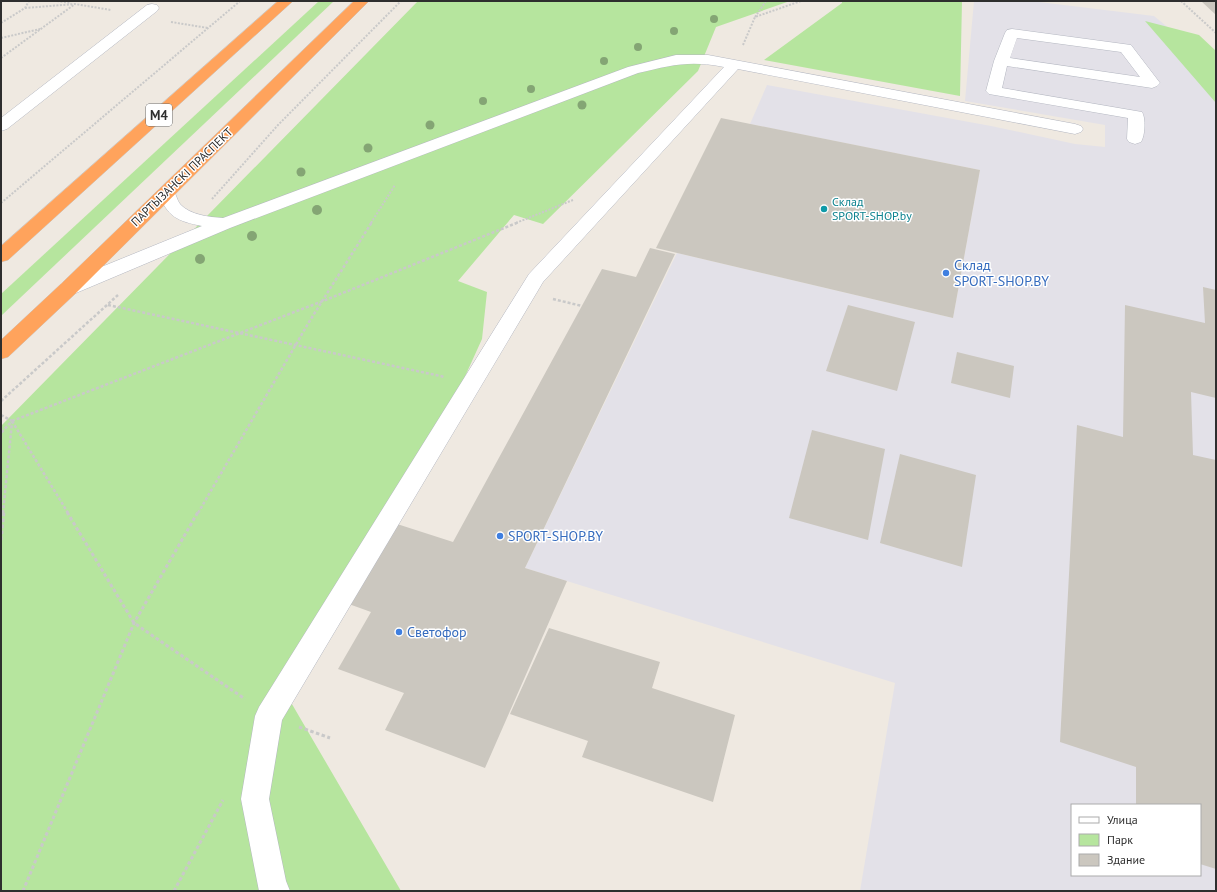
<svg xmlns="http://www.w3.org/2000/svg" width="1217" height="892" viewBox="0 0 1217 892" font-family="'PT Sans',sans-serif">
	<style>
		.industrial { fill: #e3e1e8; fill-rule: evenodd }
		.green { fill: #b6e59e }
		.building { fill: #cbc7bf }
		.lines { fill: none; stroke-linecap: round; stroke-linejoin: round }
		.minor-casing { stroke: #b4b7c1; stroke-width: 1 }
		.highway-casing { stroke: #c9c9c9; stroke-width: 1 }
		.path-far2 { stroke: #c9c9c9; stroke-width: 2; stroke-dasharray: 2 1.5; stroke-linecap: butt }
		.path-far1 { stroke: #c9c9c9; stroke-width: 2.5; stroke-dasharray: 3 2; stroke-linecap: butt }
		.path { stroke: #c9c9c9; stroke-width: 3; stroke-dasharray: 3.5 2.5; stroke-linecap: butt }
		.minor { fill: #fff; fill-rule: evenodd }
		.highway { fill: #ffa35c; fill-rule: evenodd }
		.tree { fill: #84a574 }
		.culture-dot { fill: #0f9aa8; stroke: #fff; stroke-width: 1.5 }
		.shop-dot { fill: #3f7fe0; stroke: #fff; stroke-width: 1.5 }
		.labels { text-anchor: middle; stroke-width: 3; stroke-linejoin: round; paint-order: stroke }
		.far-street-label { font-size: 12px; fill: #2e2e2e; stroke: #fff }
		.far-culture-label { font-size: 12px; fill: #0d838f; stroke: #fff; text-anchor: start }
		.shield { fill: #fff; stroke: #6d6d6d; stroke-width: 1 }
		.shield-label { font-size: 13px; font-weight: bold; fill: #2e2e2e }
		.shop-label { font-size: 14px; fill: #366cbe; stroke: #fff; text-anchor: start }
	</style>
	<rect width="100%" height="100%" fill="#efe9e1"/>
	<!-- industrial -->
	<path class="industrial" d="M 974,1 L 1031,1 L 1154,16 L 1216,67 L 1216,891 L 860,891 L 895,683 L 525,568 L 677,253 L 953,318 L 980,170 L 750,124 L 767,85 L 991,126 L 1075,144 L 1105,147 L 1105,125 L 965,101 ZM 1072,805 L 1200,805 L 1200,875 L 1072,875 Z"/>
	<!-- green -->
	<g class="green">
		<path d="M 319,1 L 334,1 L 1,316 L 1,294 Z"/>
		<path d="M 418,1 L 790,1 L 716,27 L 698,71 L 543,224 L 514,215 L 458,281 L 487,292 L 482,339 L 433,447 L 282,687 L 401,891 L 1,891 L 1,426 Z"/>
		<path d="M 842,1 L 962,1 L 960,96 L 764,60 L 842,3 Z"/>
		<path d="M 1145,21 L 1199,35 L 1216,51 L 1216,103 Z"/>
	</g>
	<!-- building -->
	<g class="building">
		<path d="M 1201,1 L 1216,1 L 1216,15 Z"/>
		<path d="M 721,118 L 980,170 L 953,318 L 656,248 Z"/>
		<path d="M 650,248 L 675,254 L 525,568 L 567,581 L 485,768 L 385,730 L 404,693 L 338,669 L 371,612 L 346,603 L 394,523 L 453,542 L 602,269 L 636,277 Z"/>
		<path d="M 1203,287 L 1216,290 L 1216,398 L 1191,392 L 1193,455 L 1216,460 L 1216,869 L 1200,864 L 1200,805 L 1136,805 L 1136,767 L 1060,742 L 1077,425 L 1123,437 L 1125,305 L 1205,323 Z"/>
		<path d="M 848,305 L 915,322 L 897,391 L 826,371 Z"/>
		<path d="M 957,352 L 1014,366 L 1010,398 L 951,383 Z"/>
		<path d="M 812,430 L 885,449 L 868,540 L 789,518 Z"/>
		<path d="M 900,454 L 976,475 L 962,567 L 880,543 Z"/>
		<path d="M 549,628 L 660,662 L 652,688 L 735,715 L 713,802 L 582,757 L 588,741 L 510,714 Z"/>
	</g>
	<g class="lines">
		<defs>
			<g id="minor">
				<path d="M 152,4 L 157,5 L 159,8 L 157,11 L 7,129 L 1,131 L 1,118 L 147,5 Z"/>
				<path d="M 1012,29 L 1131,45 L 1160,83 L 1157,86 L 1152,88 L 1007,66 L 1002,88 L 1142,112 C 1146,118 1145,136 1141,142 L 1135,144 L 1129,142 L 1127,139 L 1128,118 L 989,94 L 986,91 L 994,61 L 1005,33 L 1007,30 ZM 1017,38 L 1121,52 L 1140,77 L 1010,58 Z"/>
				<path d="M 676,55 L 708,55 L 1075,124 L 1081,126 L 1083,129 L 1081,132 L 1075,134 L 738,69 L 543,282 L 282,720 L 269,799 L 286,881 L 290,891 L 259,891 L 241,799 L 255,716 L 259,707 L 529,274 L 724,67 C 690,60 671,65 638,73 L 230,228 L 76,293 L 69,294 L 62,293 L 59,288 L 62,283 L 202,226 C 177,221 168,217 158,193 L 161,189 L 167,188 L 173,189 C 176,194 177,200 180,204 C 190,215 209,217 223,218 L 628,67 Z"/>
			</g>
			<g id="highway">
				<path d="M 278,1 L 293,1 L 8,260 L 1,262 L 1,246 Z"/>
				<path d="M 354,1 L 369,1 L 76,293 L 8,357 L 1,359 L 1,340 L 62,283 Z"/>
			</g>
		</defs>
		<!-- minor casing -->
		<use href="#minor" class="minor-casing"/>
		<!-- highway casing -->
		<use href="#highway" class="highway-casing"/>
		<!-- path-far2 -->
		<g class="path-far2">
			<path d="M 57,1 L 71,3"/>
			<path d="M 1181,1 L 1216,33"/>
			<path d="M 25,8 L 75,4 L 111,10"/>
			<path d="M 755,17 L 766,1"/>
			<path d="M 171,22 L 208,28"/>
			<path d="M 1,23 L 25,8 L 29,1"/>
			<path d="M 1,38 L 40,29"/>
			<path d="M 743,45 L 755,17 L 801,1"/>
			<path d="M 1,58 L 75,4"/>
			<path d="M 212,199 L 278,125 L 401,1"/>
			<path d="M 1,203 L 240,1"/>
			<path d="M 371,223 L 395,185"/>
			<path d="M 516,223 L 573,200"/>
		</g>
		<!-- path-far1 -->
		<g class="path-far1">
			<path d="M 553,299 L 582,306"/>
			<path d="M 108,305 L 445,377"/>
			<path d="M 1,401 L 118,295"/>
			<path d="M 1,415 L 12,421 L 1,433"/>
			<path d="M 12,421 L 323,301 L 519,222"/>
			<path d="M 12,421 L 68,513"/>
			<path d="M 3,513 L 12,422"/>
			<path d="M 198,513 L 309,322 L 372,222"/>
		</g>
		<!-- path -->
		<g class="path">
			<path d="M 67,512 L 134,623 L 245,699"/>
			<path d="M 1,540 L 4,512"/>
			<path d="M 299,727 L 330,738"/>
			<path d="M 23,891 L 134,623 L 198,512"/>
			<path d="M 174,891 L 223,800"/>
		</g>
		<!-- minor -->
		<use href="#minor" class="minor"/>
		<!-- highway -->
		<use href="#highway" class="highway"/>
	</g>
	<!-- trees -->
	<g class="tree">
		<circle cx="714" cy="19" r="4"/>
		<circle cx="674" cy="31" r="4"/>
		<circle cx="638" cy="47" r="4"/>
		<circle cx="604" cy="61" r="4"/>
		<circle cx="531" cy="89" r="4"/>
		<circle cx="483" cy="101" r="4"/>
		<circle cx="582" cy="105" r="4.5"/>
		<circle cx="430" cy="125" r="4.5"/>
		<circle cx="368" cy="148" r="4.5"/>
		<circle cx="301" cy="172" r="4.5"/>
		<circle cx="317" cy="210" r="5"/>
		<circle cx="252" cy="236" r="5"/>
		<circle cx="200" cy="259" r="5"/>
	</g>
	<!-- markers -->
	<circle class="culture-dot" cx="824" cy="209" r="4"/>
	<g class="shop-dot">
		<circle cx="946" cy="273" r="4"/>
		<circle cx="500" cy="536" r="4"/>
		<circle cx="399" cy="632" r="4"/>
	</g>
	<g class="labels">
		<!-- far-street labels -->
		<g class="far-street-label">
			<text transform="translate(182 177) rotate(-44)" y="4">ПАРТЫЗАНСКІ ПРАСПЕКТ</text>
		</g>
		<!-- far-culture labels -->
		<g class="far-culture-label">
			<text x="832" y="206">Склад<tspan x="832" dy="14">SPORT-SHOP.by</tspan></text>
		</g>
		<!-- shield labels -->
		<rect class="shield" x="146" y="104" width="26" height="22" rx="3"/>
		<g class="shield-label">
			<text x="159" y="120">М4</text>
		</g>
		<!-- shop labels -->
		<g class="shop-label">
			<text x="954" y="270">Склад<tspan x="954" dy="16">SPORT-SHOP.BY</tspan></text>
			<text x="508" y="541">SPORT-SHOP.BY</text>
			<text x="407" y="637">Светофор</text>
		</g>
	</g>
	<!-- border -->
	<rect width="1217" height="892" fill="none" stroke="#2e2e2e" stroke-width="4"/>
	<!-- legend -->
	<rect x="1071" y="804" width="130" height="72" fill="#ffffff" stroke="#ababab"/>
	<rect x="1079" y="817" width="20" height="6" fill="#ffffff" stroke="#ababab"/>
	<text x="1107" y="824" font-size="12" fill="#2e2e2e">Улица</text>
	<rect x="1079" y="834" width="20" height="12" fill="#b6e59e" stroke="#ababab"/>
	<text x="1107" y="844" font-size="12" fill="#2e2e2e">Парк</text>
	<rect x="1079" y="854" width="20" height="12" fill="#cbc7bf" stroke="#ababab"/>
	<text x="1107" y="864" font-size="12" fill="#2e2e2e">Здание</text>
</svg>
